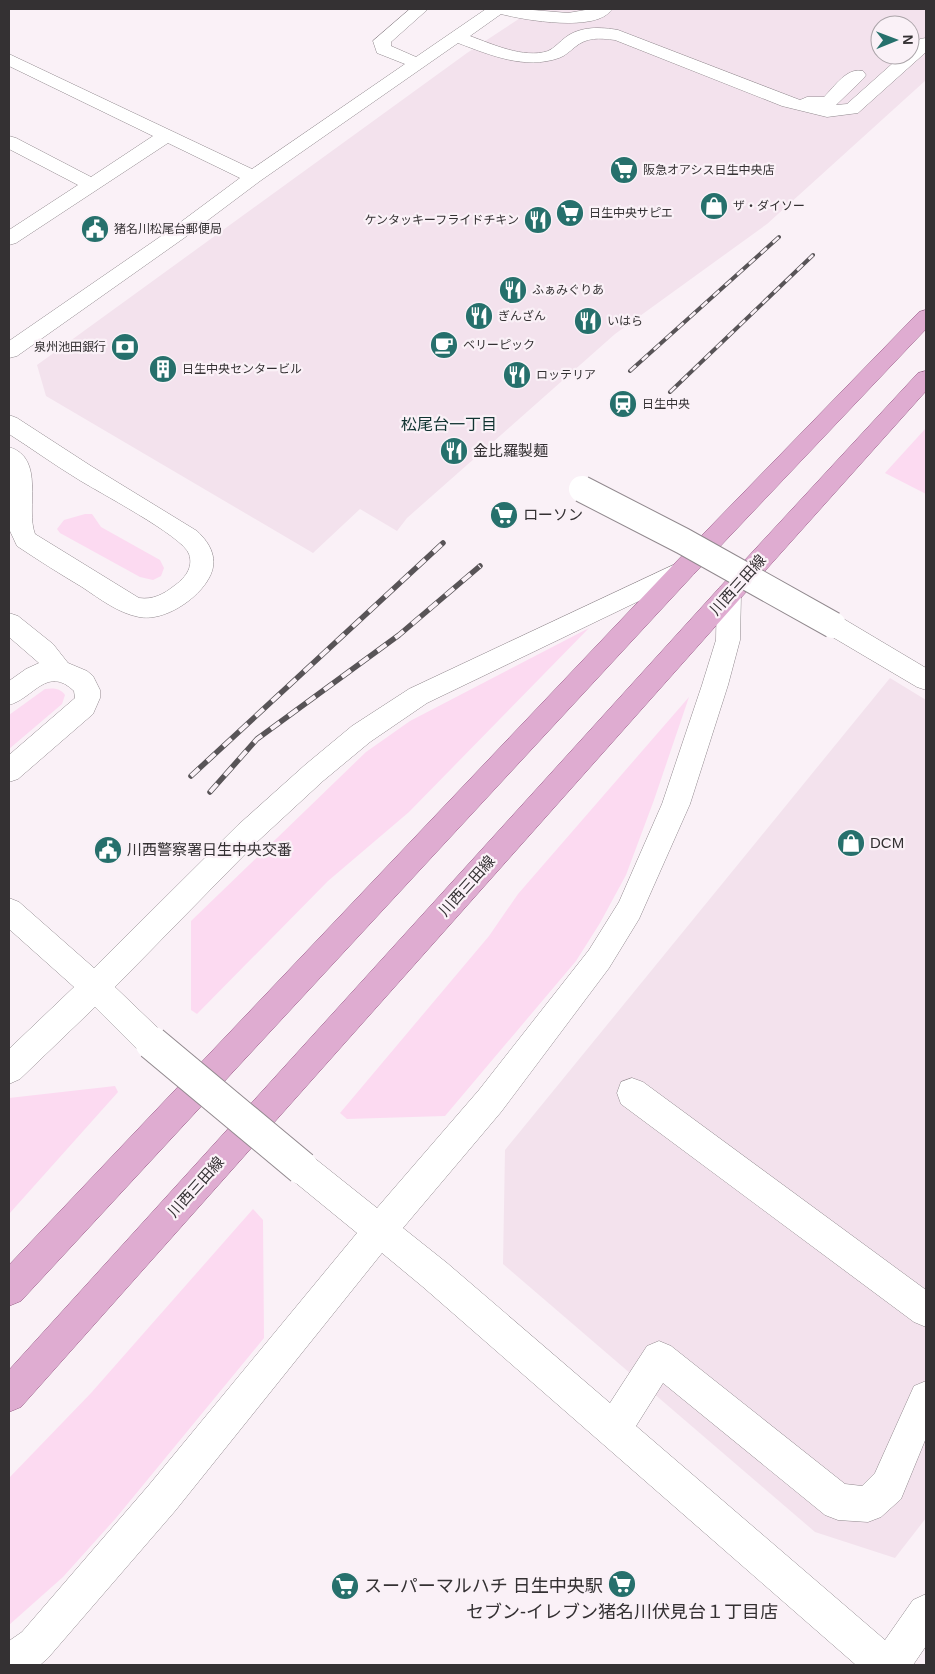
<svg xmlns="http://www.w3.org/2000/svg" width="935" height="1674" viewBox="0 0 935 1674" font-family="Arial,'Noto Sans JP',sans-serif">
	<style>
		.built { fill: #f3e2ed; fill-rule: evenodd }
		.green { fill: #fcdaf1 }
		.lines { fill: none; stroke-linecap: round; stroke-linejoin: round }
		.minor-casing { stroke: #91898e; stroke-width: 1 }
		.major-casing { stroke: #965d86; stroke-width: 1 }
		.minor { fill: #fff; fill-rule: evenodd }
		.major { fill: #dfacd1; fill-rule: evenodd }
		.rail-far1-casing { stroke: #585457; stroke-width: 4 }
		.rail-casing { stroke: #585457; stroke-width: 5.5 }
		.rail-far1 { stroke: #faf1f7; stroke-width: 2.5; stroke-dasharray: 8; stroke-linecap: butt }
		.rail { stroke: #faf1f7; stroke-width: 4; stroke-dasharray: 11; stroke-linecap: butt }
		.minor-bridge-far1-casing { stroke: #91898e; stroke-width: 28; stroke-linecap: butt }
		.minor-bridge-casing { stroke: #91898e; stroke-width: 35; stroke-linecap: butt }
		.minor-bridge-far1 { stroke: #fff; stroke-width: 26 }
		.minor-bridge { stroke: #fff; stroke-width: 33 }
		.labels { text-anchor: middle; stroke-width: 4.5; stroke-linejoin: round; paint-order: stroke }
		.far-poi-label { font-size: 12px; fill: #343133; stroke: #faf1f7; text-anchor: start }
		.poi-label { font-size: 15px; fill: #343133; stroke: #faf1f7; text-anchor: start }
		.street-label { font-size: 15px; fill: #343133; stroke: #faf1f7 }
		.neighbourhood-label { font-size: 16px; fill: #103331; stroke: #faf1f7 }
		.near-poi-label { font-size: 18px; fill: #343133; stroke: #faf1f7; text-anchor: start }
	</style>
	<rect width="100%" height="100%" fill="#faf1f7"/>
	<!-- built -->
	<g class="built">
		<path d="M 534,9 L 926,9 L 926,80 L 767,224 L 615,334 L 407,518 L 397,531 L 360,509 L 313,553 L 46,396 L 37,365 L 467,53 ZM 880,25 L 910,25 L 910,55 L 880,55 Z"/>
		<path d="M 890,678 L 926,700 L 926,1518 L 895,1558 L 815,1532 L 503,1264 L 505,1150 Z"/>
	</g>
	<!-- green -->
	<g class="green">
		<path d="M 926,428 L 926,494 L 885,473 Z"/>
		<path d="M 85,514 L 92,514 L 101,527 L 160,560 L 164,568 L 161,576 L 153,580 L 140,577 L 60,533 L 57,529 L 64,520 Z"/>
		<path d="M 589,628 L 409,812 L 328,881 L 197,1014 L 191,1010 L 191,921 L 366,752 L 410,721 Z"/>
		<path d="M 45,689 C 53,688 60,688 65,695 L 62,704 L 9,749 L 9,715 Z"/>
		<path d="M 689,697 L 654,800 L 626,875 L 600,923 L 576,961 L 445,1116 L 347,1119 L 340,1113 L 489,936 L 518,894 Z"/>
		<path d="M 115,1086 L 118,1092 L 9,1214 L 9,1098 Z"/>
		<path d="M 253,1209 L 263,1220 L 264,1338 L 116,1518 L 63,1577 L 9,1625 L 9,1478 L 91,1393 Z"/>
	</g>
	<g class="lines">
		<defs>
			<g id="minor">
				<path d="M 410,9 L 428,9 L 391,42 L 391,46 L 416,57 L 486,9 L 521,9 L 568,13 L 591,9 L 612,9 C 598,33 524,20 501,14 L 470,36 C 492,44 524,59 548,51 C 555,48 560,41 566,37 C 581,26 601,27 618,30 L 800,100 L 807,97 L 824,97 C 835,86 847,67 863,71 L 866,75 L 863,79 L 836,105 L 847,104 L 902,55 L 910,55 L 910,48 L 920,39 L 926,38 L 926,52 L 858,113 L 827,117 L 782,106 L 615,40 C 599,38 587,37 575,47 C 570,51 565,56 559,58 C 525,70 490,55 458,43 L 260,181 L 184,238 L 17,356 L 9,358 L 9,341 L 170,230 L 240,178 L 168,143 L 16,243 L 9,245 L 9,230 L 78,185 L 9,149 L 9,136 L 16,138 L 91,177 L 153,136 L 9,66 L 9,54 L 252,169 L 405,64 L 377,53 L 373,41 Z"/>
				<path d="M 9,415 L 17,418 L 91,466 L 197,531 C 211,544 219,560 209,578 C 198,599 164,622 139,617 C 118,613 100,599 82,587 C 60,574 38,560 17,546 L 10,531 L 9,523 L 9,447 C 46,458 25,508 35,534 L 139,598 C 153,600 164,594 174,586 C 184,579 194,568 189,554 C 183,536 96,491 76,478 C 53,464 31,448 9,434 Z"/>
				<path d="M 684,560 L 693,563 L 696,569 L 693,575 L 427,703 L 370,742 L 323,781 L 258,841 L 115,987 L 163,1033 L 167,1043 L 163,1053 L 152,1057 L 141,1053 L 95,1007 L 20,1079 L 9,1084 L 9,1049 L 74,987 L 9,929 L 9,898 L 19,902 L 94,968 L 238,825 L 305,765 L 352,726 L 409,689 Z"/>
				<path d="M 729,585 L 738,587 L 741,594 L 740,640 L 728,685 L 690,804 L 639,919 L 609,968 L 501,1112 L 403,1228 L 447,1263 L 610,1403 L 647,1346 L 659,1341 L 671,1346 L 845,1484 L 862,1486 L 875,1473 L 914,1386 L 926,1381 L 926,1438 L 901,1499 L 881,1517 L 868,1522 L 838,1520 L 825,1515 L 663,1383 L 636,1426 L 885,1640 L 913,1600 L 926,1594 L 926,1646 L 913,1665 L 856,1665 L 423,1287 L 382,1253 L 175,1511 L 48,1658 L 40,1665 L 9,1665 L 9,1641 L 22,1632 L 149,1485 L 357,1233 L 291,1179 L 286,1168 L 291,1157 L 302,1152 L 313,1157 L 377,1208 L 479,1090 L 589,950 L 619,902 L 662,804 L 702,685 L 716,640 L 717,594 L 720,587 Z"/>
				<path d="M 9,613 L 18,616 L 53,644 L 68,663 L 87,671 L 93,676 L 100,690 L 100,698 L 93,714 L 18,779 L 9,782 L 9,755 L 75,698 L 74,691 C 47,665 34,698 9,705 L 9,681 L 26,669 L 39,663 L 9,637 Z"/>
				<path d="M 833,615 L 842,618 L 926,668 L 926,690 L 917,687 L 824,632 L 821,625 L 824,618 Z"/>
				<path d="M 632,1078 L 643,1082 L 926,1290 L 926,1327 L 914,1322 L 621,1104 L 617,1093 L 621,1082 Z"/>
			</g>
			<g id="major">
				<path d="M 926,310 L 926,329 L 693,575 L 21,1301 L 9,1306 L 9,1265 L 675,563 L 919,312 Z"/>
				<path d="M 926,371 L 926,391 L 738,601 L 21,1407 L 9,1412 L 9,1370 L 720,587 L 918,373 Z"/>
			</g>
		</defs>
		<!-- minor casing -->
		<use href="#minor" class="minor-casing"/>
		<!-- major casing -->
		<use href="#major" class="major-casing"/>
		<!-- minor -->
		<use href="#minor" class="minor"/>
		<!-- major -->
		<use href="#major" class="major"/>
		<defs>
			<g id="rail-far1">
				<path d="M 630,371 L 779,237"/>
				<path d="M 670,392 L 813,255"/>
			</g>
			<g id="rail">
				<path d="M 191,776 L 443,543"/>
				<path d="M 210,792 L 257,739 L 399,635 L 480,566"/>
			</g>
		</defs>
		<!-- rail-far1 casing -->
		<use href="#rail-far1" class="rail-far1-casing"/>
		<!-- rail casing -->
		<use href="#rail" class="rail-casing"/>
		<!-- rail-far1 -->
		<use href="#rail-far1" class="rail-far1"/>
		<!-- rail -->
		<use href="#rail" class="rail"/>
		<defs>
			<path id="minor-bridge-far1" d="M 582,489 L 683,541 L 833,625"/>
			<path id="minor-bridge" d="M 152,1043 L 302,1168"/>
		</defs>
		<!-- minor-bridge-far1 casing -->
		<use href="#minor-bridge-far1" class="minor-bridge-far1-casing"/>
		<!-- minor-bridge casing -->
		<use href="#minor-bridge" class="minor-bridge-casing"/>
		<!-- minor-bridge-far1 -->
		<use href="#minor-bridge-far1" class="minor-bridge-far1"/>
		<!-- minor-bridge -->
		<use href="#minor-bridge" class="minor-bridge"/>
	</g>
	<!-- icons -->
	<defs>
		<symbol id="supermarket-disc" viewBox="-11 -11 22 22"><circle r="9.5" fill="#26706c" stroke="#faf1f7"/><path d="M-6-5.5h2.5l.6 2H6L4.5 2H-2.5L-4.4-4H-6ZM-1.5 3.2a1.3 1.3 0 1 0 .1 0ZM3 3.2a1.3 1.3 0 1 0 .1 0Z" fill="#fff"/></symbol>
		<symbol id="shop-disc" viewBox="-11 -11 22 22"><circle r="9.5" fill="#26706c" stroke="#faf1f7"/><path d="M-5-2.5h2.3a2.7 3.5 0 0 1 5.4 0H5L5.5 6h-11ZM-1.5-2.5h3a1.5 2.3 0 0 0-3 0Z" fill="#fff"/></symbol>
		<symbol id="restaurant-disc" viewBox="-11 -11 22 22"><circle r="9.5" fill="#26706c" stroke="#faf1f7"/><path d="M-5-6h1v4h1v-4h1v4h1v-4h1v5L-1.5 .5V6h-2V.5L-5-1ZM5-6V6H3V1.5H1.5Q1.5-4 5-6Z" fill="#fff"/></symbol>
		<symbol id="civic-disc" viewBox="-11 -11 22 22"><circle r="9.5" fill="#26706c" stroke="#faf1f7"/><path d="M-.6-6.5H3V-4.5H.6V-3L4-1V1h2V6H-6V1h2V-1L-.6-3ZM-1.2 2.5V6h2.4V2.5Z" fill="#fff"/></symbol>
		<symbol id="cafe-disc" viewBox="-11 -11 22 22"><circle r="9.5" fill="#26706c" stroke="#faf1f7"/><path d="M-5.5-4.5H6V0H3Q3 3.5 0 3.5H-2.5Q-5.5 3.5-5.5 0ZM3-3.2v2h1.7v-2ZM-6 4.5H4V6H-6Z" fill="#fff"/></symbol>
		<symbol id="bank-disc" viewBox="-11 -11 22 22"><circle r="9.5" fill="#26706c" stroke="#faf1f7"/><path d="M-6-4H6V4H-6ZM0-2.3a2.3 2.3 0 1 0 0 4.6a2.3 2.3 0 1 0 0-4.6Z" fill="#fff"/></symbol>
		<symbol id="building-disc" viewBox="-11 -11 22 22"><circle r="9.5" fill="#26706c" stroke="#faf1f7"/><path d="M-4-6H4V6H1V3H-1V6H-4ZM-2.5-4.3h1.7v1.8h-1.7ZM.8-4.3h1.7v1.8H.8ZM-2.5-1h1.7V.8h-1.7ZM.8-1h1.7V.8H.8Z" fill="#fff"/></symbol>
		<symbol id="station-disc" viewBox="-11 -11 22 22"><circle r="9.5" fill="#26706c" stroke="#faf1f7"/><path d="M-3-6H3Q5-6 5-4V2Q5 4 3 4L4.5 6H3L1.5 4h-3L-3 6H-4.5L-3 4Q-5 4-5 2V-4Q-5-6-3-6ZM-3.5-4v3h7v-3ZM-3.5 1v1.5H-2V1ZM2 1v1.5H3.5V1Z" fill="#fff"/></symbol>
	</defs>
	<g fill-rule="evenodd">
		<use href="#supermarket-disc" x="608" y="154" width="32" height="32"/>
		<use href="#shop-disc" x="698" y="190" width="32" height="32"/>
		<use href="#supermarket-disc" x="554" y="197" width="32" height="32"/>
		<use href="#restaurant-disc" x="522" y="204" width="32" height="32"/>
		<use href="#civic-disc" x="79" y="213" width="32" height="32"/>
		<use href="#restaurant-disc" x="497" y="274" width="32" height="32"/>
		<use href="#restaurant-disc" x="463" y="300" width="32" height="32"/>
		<use href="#restaurant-disc" x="572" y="305" width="32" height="32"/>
		<use href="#cafe-disc" x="428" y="329" width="32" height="32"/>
		<use href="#bank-disc" x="109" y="331" width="32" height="32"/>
		<use href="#building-disc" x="147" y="353" width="32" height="32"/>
		<use href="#restaurant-disc" x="501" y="359" width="32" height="32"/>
		<use href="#station-disc" x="607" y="388" width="32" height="32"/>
		<use href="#restaurant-disc" x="438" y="435" width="32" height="32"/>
		<use href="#supermarket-disc" x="488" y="499" width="32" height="32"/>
		<use href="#shop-disc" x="835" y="827" width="32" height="32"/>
		<use href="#civic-disc" x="92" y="834" width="32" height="32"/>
		<use href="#supermarket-disc" x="606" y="1568" width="32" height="32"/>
		<use href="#supermarket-disc" x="329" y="1570" width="32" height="32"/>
	</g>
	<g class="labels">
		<!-- far-poi labels -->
		<g class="far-poi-label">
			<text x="643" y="174">阪急オアシス日生中央店</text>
			<text x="733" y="210">ザ・ダイソー</text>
			<text x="589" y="217">日生中央サピエ</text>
			<text x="519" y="224" text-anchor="end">ケンタッキーフライドチキン</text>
			<text x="114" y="233">猪名川松尾台郵便局</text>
			<text x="532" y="294">ふぁみぐりあ</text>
			<text x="498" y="320">ぎんざん</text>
			<text x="607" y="325">いはら</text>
			<text x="463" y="349">ベリーピック</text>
			<text x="106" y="351" text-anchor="end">泉州池田銀行</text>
			<text x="182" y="373">日生中央センタービル</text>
			<text x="536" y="379">ロッテリア</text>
			<text x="642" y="408">日生中央</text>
		</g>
		<!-- poi labels -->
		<g class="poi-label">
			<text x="473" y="456">金比羅製麺</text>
			<text x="523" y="520">ローソン</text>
			<text x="870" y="848">DCM</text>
			<text x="127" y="855">川西警察署日生中央交番</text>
		</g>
		<!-- street labels -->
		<g class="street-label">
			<text transform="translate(738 585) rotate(-48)" y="5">川西三田線</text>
			<text transform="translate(467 886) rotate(-48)" y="5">川西三田線</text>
			<text transform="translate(196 1187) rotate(-48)" y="5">川西三田線</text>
		</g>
		<!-- neighbourhood labels -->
		<g class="neighbourhood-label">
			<text x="449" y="430">松尾台一丁目</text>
		</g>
		<!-- near-poi labels -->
		<g class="near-poi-label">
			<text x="364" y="1592">スーパーマルハチ 日生中央駅</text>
			<text x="622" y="1618" text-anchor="middle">セブン‐イレブン猪名川伏見台１丁目店</text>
		</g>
	</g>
	<!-- border -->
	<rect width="935" height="1674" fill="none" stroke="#343133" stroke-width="20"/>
	<!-- north arrow -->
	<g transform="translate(895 40) rotate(89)"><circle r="24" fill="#faf1f7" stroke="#aba4a9"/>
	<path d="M0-4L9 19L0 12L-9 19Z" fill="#26706c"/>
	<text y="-8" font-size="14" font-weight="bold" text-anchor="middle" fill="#343133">N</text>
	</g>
</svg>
